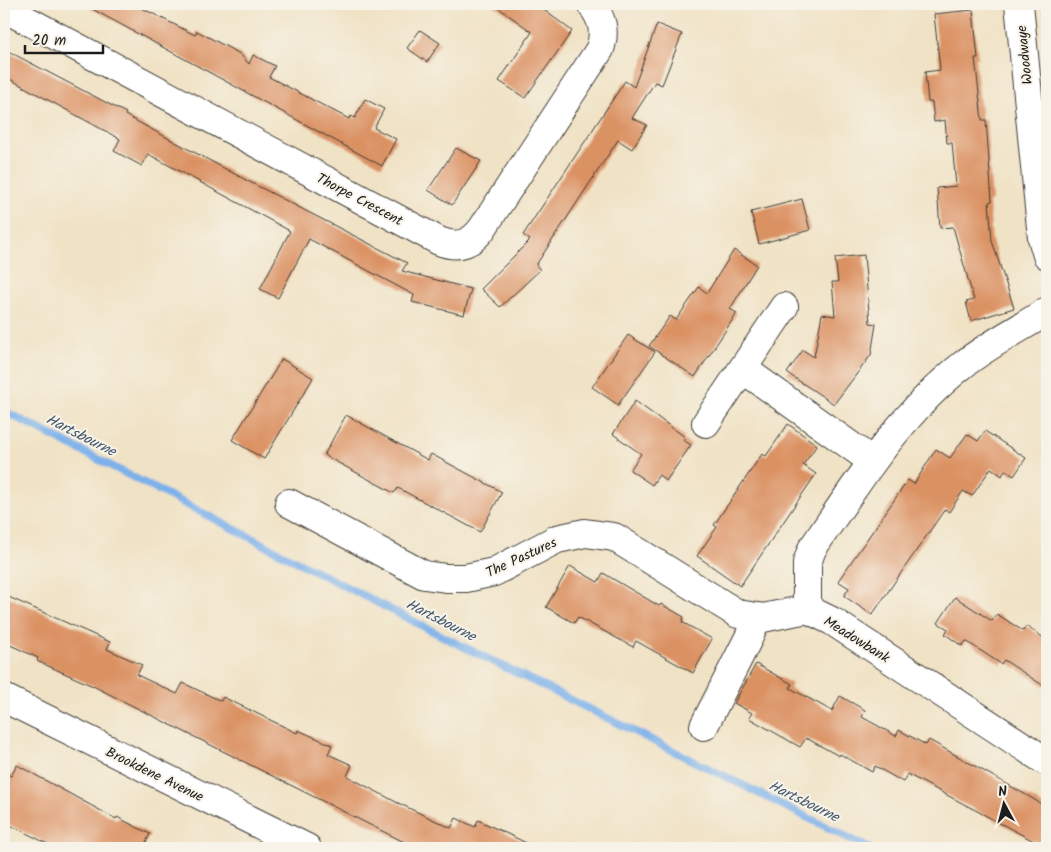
<svg xmlns="http://www.w3.org/2000/svg" width="1051" height="852" viewBox="0 0 1051 852" font-family="Kalam,sans-serif">
	<style>
		.lines { fill: none; stroke-linecap: round; stroke-linejoin: round }
		.stream { stroke: #7db1ea; stroke-width: 8 }
		.building { fill: #db9263 }
		.minor-casing { stroke: #3c3a35; stroke-width: 30 }
		.major-casing { stroke: #3c3a35; stroke-width: 30 }
		.minor { stroke: #fff; stroke-width: 28 }
		.major { stroke: #fff; stroke-width: 28 }
		.labels { text-anchor: middle; stroke-width: 4; stroke-linejoin: round; paint-order: stroke }
		.street-label { font-size: 14px; fill: #1c1c1c; stroke: #f7f3e8 }
		.water-label { font-size: 15px; font-style: italic; fill: #43586e; stroke: #f7f3e8 }
	</style>
	<rect width="100%" height="100%" fill="#f7f3e8"/>
	<filter id="ink" filterUnits="userSpaceOnUse"><feTurbulence type="fractalNoise" baseFrequency=".02" numOctaves="2"/><feDisplacementMap in="SourceGraphic" scale="10" xChannelSelector="R" yChannelSelector="G"/><feConvolveMatrix kernelMatrix="1 2 1 2 8 2 1 2 1" color-interpolation-filters="sRGB"/></filter>
	<filter id="wash" filterUnits="userSpaceOnUse"><feTurbulence type="fractalNoise" baseFrequency=".0096" numOctaves="4" result="noise"/><feDisplacementMap in="SourceGraphic" scale="20" xChannelSelector="R" yChannelSelector="G"/><feGaussianBlur stdDeviation="1.12" result="paint"/><feColorMatrix in="noise" values="0 0 0 0 0 0 0 0 0 0 0 0 0 0 0 0 0 1.4 0 .05"/><feComposite in="paint" operator="in"/></filter>
	<g filter="url(#wash)">
		<rect width="100%" height="100%" fill="#f0e2c5"/>
		<g class="lines">
			<!-- stream -->
			<path class="stream" d="M 4,411 L 446,638 L 869,848"/>
		</g>
		<g id="blocks">
			<!-- building -->
			<g class="building">
				<path d="M 83,4 L 134,4 L 195,35 L 197,31 L 240,54 L 249,64 L 253,55 L 275,66 L 269,77 L 349,119 L 351,116 L 355,118 L 365,99 L 384,109 L 374,128 L 396,139 L 382,166 Z"/>
				<path d="M 493,4 L 536,4 L 572,31 L 525,98 L 499,81 L 532,32 Z"/>
				<path d="M 973,10 L 978,58 L 975,58 L 982,120 L 986,120 L 992,201 L 989,202 L 992,241 L 1014,308 L 971,321 L 966,302 L 974,300 L 953,227 L 940,228 L 937,188 L 956,186 L 952,143 L 947,143 L 945,120 L 934,122 L 932,102 L 928,102 L 925,72 L 940,70 L 934,14 Z"/>
				<path d="M 657,24 L 682,34 L 662,85 L 655,82 L 632,118 L 647,125 L 632,149 L 618,140 L 536,265 L 540,270 L 500,307 L 481,289 L 530,240 L 523,235 L 625,81 L 634,87 Z"/>
				<path d="M 420,30 L 440,43 L 427,62 L 407,48 Z"/>
				<path d="M 4,49 L 126,113 L 125,115 L 246,180 L 407,263 L 402,271 L 471,289 L 464,315 L 412,302 L 414,295 L 309,239 L 278,298 L 260,289 L 290,231 L 148,154 L 142,166 L 114,151 L 120,139 L 4,76 Z"/>
				<path d="M 456,148 L 481,161 L 452,205 L 428,190 Z"/>
				<path d="M 802,199 L 810,230 L 759,244 L 751,212 Z"/>
				<path d="M 734,250 L 757,265 L 730,309 L 737,313 L 695,377 L 649,346 L 670,316 L 676,320 L 699,287 L 707,293 Z"/>
				<path d="M 864,255 L 870,323 L 876,324 L 871,355 L 834,404 L 787,373 L 803,350 L 814,357 L 822,314 L 835,316 L 832,282 L 838,282 L 835,258 Z"/>
				<path d="M 628,335 L 655,352 L 618,405 L 592,387 Z"/>
				<path d="M 282,359 L 313,378 L 264,459 L 232,440 Z"/>
				<path d="M 635,401 L 685,437 L 683,440 L 691,445 L 666,481 L 659,475 L 652,485 L 630,470 L 641,454 L 613,434 Z"/>
				<path d="M 346,415 L 428,460 L 431,454 L 502,492 L 480,532 L 398,488 L 394,493 L 324,455 Z"/>
				<path d="M 788,424 L 817,445 L 803,465 L 816,474 L 740,586 L 697,556 L 717,527 L 714,525 L 762,454 L 766,456 Z"/>
				<path d="M 985,431 L 1026,458 L 1014,476 L 1005,470 L 1002,476 L 991,468 L 972,496 L 963,491 L 949,512 L 945,509 L 872,615 L 844,596 L 849,588 L 838,581 L 908,480 L 914,484 L 936,449 L 950,458 L 967,434 L 978,441 Z"/>
				<path d="M 570,566 L 598,582 L 603,573 L 659,606 L 661,604 L 684,617 L 682,622 L 712,639 L 693,673 L 636,641 L 633,647 L 578,617 L 574,623 L 546,607 Z"/>
				<path d="M 4,595 L 110,642 L 107,649 L 142,665 L 137,675 L 177,694 L 183,683 L 221,701 L 223,697 L 297,733 L 298,730 L 332,745 L 328,754 L 352,765 L 347,776 L 396,802 L 451,828 L 456,818 L 475,827 L 478,820 L 537,848 L 416,848 L 93,686 L 37,661 L 38,658 L 4,642 Z"/>
				<path d="M 955,597 L 992,621 L 997,614 L 1023,631 L 1026,626 L 1047,640 L 1047,688 L 1004,660 L 1001,664 L 966,641 L 962,646 L 945,634 L 948,629 L 938,623 Z"/>
				<path d="M 756,664 L 792,684 L 790,688 L 832,711 L 840,696 L 865,710 L 862,717 L 896,736 L 899,730 L 926,745 L 929,740 L 1035,800 L 1047,808 L 1047,848 L 907,774 L 903,782 L 875,766 L 872,772 L 840,754 L 839,756 L 806,738 L 800,747 L 749,718 L 752,713 L 734,703 Z"/>
				<path d="M 17,765 L 116,819 L 117,817 L 150,834 L 143,848 L 56,848 L 4,822 L 4,772 L 11,776 Z"/>
			</g>
		</g>
	</g>
	<g filter="url(#ink)">
		<use href="#blocks" fill-opacity="0" stroke="#3c3a35" stroke-width="1"/>
		<g class="lines">
			<defs>
				<g id="minor">
					<path d="M 1019,4 L 1042,238 L 1047,255"/>
					<path d="M 4,8 L 439,241 C 457,248 470,245 482,229 L 600,49 C 606,31 602,18 591,4"/>
					<path d="M 743,369 L 872,461"/>
					<path d="M 706,423 L 784,307"/>
					<path d="M 289,503 L 424,575 L 446,578 L 466,578 L 494,572 L 557,539 L 585,533 L 614,537 L 738,614 L 763,618 L 807,609"/>
					<path d="M 807,609 L 807,563 L 812,549 C 857,483 900,414 964,364 C 989,344 1020,329 1047,311"/>
					<path d="M 807,609 L 832,621 L 1047,762"/>
					<path d="M 704,726 L 749,637 L 757,617"/>
				</g>
				<path id="major" d="M 4,698 L 307,848"/>
			</defs>
			<!-- minor casing -->
			<use href="#minor" class="minor-casing"/>
			<!-- major casing -->
			<use href="#major" class="major-casing"/>
			<!-- minor -->
			<use href="#minor" class="minor"/>
			<!-- major -->
			<use href="#major" class="major"/>
		</g>
	</g>
	<g class="labels">
		<!-- street labels -->
		<g class="street-label">
			<text transform="translate(1024 55) rotate(-96)" y="5">Woodwaye</text>
			<text transform="translate(360 199) rotate(28)" y="5">Thorpe Crescent</text>
			<text transform="translate(521 557) rotate(-25)" y="5">The Pastures</text>
			<text transform="translate(857 639) rotate(32)" y="5">Meadowbank</text>
			<text transform="translate(155 774) rotate(26)" y="5">Brookdene Avenue</text>
		</g>
		<!-- water labels -->
		<g class="water-label">
			<text transform="translate(81 435) rotate(27)" y="5">Hartsbourne</text>
			<text transform="translate(441 620) rotate(27)" y="5">Hartsbourne</text>
			<text transform="translate(804 801) rotate(26)" y="5">Hartsbourne</text>
		</g>
	</g>
	<!-- margin -->
	<rect width="1051" height="852" fill="none" stroke="#f7f3e8" stroke-width="20"/>
	<!-- north arrow -->
	<g transform="translate(1004 804) rotate(353)" stroke="#f7f3e8" stroke-width="4" paint-order="stroke">
	<path d="M0-4L9 19L0 12L-9 19Z" fill="#1c1c1c"/>
	<text y="-8" font-size="14" font-weight="bold" text-anchor="middle" fill="#1c1c1c">N</text>
	</g>
	<!-- scale -->
	<path d="M25 45v8h78v-8" fill="none" stroke="#1c1c1c" stroke-width="2.5"/>
	<text x="32" y="45" font-size="15" fill="#1c1c1c" stroke="#f7f3e8" stroke-width="4" paint-order="stroke">20 m</text>
</svg>
